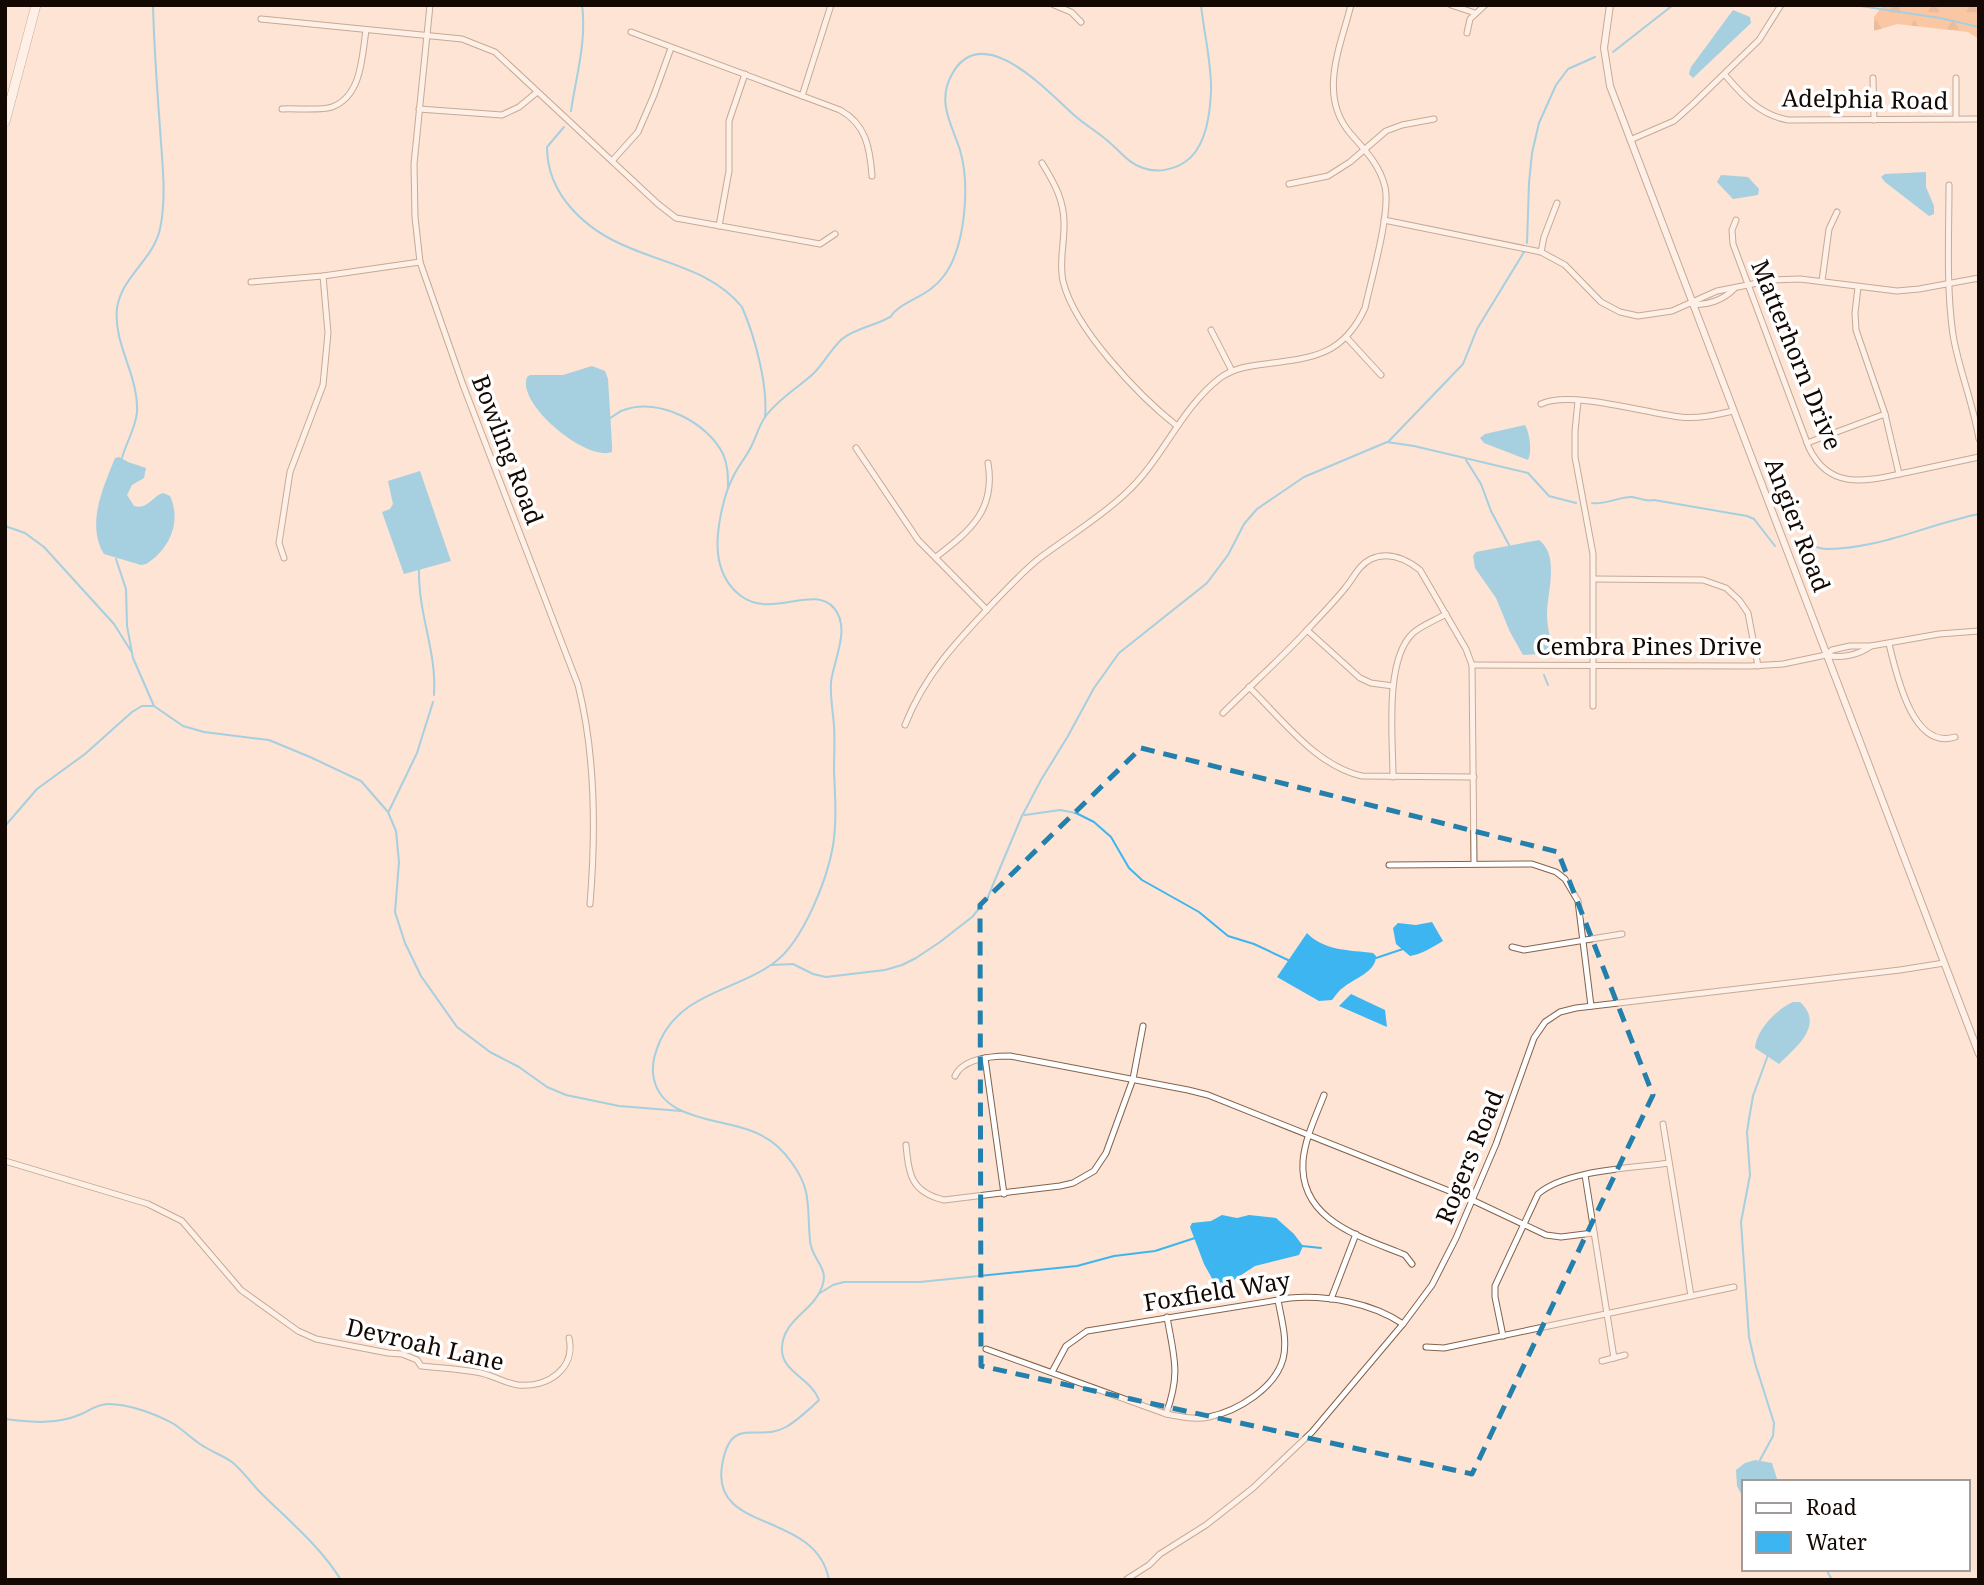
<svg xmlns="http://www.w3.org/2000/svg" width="1984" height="1585" viewBox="0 0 1984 1585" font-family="'Noto Serif',serif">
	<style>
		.forest { fill: url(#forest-firs) }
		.water { fill: #3db5f0 }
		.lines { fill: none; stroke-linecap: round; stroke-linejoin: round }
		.stream { stroke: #3db5f0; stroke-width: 2 }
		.minor-casing { stroke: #85624b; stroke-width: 7 }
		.tertiary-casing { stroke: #85624b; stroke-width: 8 }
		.trunk-casing { stroke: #85624b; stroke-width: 10 }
		.minor { stroke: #fff; stroke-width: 5 }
		.tertiary { stroke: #fff; stroke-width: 6 }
		.trunk { stroke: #fff; stroke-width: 9 }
		.marked { fill: none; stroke: #2380ad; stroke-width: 5; stroke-dasharray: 14 9; stroke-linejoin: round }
		.labels { text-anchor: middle; stroke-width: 7; stroke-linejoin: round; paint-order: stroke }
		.street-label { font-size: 24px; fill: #140802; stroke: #fff }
	</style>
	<defs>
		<pattern id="forest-firs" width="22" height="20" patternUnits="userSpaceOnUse" patternTransform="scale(1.75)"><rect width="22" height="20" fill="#f7a368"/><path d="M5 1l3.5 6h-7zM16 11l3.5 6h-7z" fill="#d38b59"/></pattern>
	</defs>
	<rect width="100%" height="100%" fill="#fde4d4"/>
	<!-- forest -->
	<path class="forest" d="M 1883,5 L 1979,5 L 1979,39 L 1968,32 L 1897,24 L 1874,31 L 1874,17 Z"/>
	<!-- water -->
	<g class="water">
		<path d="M 1733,10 L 1750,17 L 1751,23 L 1693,78 L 1689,74 L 1691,67 Z"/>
		<path d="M 1926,172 L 1926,187 L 1934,206 L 1934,214 L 1929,216 L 1885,182 L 1881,177 L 1885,174 Z"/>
		<path d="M 1721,175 L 1748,177 L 1759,189 L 1758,195 L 1733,199 L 1717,182 Z"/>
		<path d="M 592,366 L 605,371 L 608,379 L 612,445 L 612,452 C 587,462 516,404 527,377 L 530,375 L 563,375 Z"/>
		<path d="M 1525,425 C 1530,434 1532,451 1528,460 L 1484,443 L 1480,438 L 1485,434 Z"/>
		<path d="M 119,457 L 128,462 L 146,468 L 144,478 L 132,485 L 127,495 L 134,506 C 148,510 151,497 163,493 L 170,496 C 182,522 169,550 146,564 L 141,565 L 104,554 C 86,524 103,488 115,458 Z"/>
		<path d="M 420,471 L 451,561 L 404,574 L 382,512 L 390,509 L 393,504 L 388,481 Z"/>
		<path d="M 1539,540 C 1560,556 1547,592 1547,614 C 1547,627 1551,640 1552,653 L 1523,655 L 1510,632 L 1496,598 L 1475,568 L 1473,556 L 1476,552 Z"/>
		<path d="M 1398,923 L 1416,925 L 1432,922 L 1443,941 C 1433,947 1422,954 1410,956 L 1396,944 L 1393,928 Z"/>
		<path d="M 1307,933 C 1324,951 1350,950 1373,953 L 1376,956 C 1376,972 1355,978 1344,987 C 1339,990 1336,995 1332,1000 L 1319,1001 L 1277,977 Z"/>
		<path d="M 1351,994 L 1385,1010 L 1387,1027 L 1339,1006 Z"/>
		<path d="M 1793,1002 L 1800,1002 C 1825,1025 1796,1047 1779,1064 L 1755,1048 C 1756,1030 1777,1009 1793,1002 Z"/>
		<path d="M 1222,1215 L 1237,1218 L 1249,1215 L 1276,1218 L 1294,1234 L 1303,1246 L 1299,1255 L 1255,1266 L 1229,1283 L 1214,1282 L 1204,1264 L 1190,1227 L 1192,1223 L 1211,1221 Z"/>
		<path d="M 1755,1460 L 1772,1463 L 1778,1482 L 1744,1482 L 1744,1499 L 1737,1486 L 1736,1470 L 1745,1463 Z"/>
	</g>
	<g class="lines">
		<!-- stream -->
		<g class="stream">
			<path d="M 1854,5 L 1940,18 L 1979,27"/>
			<path d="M 1613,52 L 1673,5"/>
			<path d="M 571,111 C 576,76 587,41 582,5"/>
			<path d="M 564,127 L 547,147 C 547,196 587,231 630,248 C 670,265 714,272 742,307 C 755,337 768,385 765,417"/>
			<path d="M 1527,243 L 1529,183 L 1532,153 L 1539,123 L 1556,85 L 1568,69 L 1595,57"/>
			<path d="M 608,418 L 610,418 C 614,416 619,411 624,410 C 659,397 708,423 723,454 C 728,465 728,476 728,487"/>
			<path d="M 1388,442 L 1463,364 L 1477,329 L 1524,252"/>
			<path d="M 122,458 C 126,443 136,427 137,412 C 139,376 113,344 117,308 C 122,276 153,260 160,229 C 167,196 162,162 160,128 C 157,88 154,45 153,5"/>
			<path d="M 1466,460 L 1481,484 L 1491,511 L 1509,545"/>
			<path d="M 1592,503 C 1606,505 1621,496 1632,497 C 1641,498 1644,502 1654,500 L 1747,516 L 1754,519 L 1775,546"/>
			<path d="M 5,526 L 25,533 L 44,547 L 114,624 L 131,651"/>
			<path d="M 1792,539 C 1805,541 1814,549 1828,549 C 1879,549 1929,524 1979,514"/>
			<path d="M 116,559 L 126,589 L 127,626 L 133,658 L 154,706 L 183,726 L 204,732 L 269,740 L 310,757 L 361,781 L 388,812 L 396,831 L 399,862 L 395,912 L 405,943 L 421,976 L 457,1027 L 490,1052 L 519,1067 L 547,1087 L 566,1095 L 619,1106 L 681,1111"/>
			<path d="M 419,569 C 418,615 437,651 434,695"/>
			<path d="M 1544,675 L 1548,685"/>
			<path d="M 389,811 L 417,753 L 433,702"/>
			<path d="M 1025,815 L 1060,810 L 1076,813 L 1094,822 L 1111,837 L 1129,868 L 1142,880 L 1199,912 L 1228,936 L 1254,944 L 1288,960"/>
			<path d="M 5,826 L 37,789 L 85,754 L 132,712 L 142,706 L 154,706"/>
			<path d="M 1376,958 L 1403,949"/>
			<path d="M 772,965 L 793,964 L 813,974 L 826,977 L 885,970 L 902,965 L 916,958 L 940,942 L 972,917 L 987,899 L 1021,818 L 1041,780 L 1068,736 L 1094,688 L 1119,653 L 1207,583 L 1228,555 L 1244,524 L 1257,509 L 1304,477 L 1387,442 L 1414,446 L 1528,473 L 1549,496 L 1576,503"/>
			<path d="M 1302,1246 L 1321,1248"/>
			<path d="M 820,1293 L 833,1285 L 844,1282 L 920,1282 L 1077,1266 L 1114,1256 L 1155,1251 L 1195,1238"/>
			<path d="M 5,1419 C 31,1422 54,1425 79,1415 C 89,1411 97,1404 108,1404 C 129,1404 156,1414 174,1424 C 183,1430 191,1438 200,1444 C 210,1451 222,1455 232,1462 C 243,1471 251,1483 261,1493 C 289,1521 320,1546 341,1580"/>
			<path d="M 1760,1460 L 1773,1436 L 1774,1423 L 1755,1363 L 1749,1337 L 1741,1222 L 1750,1175 L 1747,1132 L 1749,1119 L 1753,1096 L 1768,1055"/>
			<path d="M 1826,1569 L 1832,1580"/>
			<path d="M 829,1580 C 816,1510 711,1534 722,1466 C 730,1413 758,1443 786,1427 C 795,1422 811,1408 819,1400 C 811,1378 782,1372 782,1350 C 781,1320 814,1311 822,1287 C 829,1269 815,1262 811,1246 C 810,1244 809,1227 809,1225 C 808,1199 808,1185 792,1163 C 782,1148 767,1136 749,1130 C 716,1118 657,1119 653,1073 C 652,1062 656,1050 660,1041 C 682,992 737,991 775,962 C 803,941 827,880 833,846 C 837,821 835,795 834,770 C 834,755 835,740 834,726 C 833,711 830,697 831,682 C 834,659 851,628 834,608 C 814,584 772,619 741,596 C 729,587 722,575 719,560 C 714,537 723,495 734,475 C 739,465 746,457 751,447 C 756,437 759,426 765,417 C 778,399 798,388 814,373 C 824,363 831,349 842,339 C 853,330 868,327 882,321 C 899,313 884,320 899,308 C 915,297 931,293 943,277 C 966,248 970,184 960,150 C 952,125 937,103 951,76 C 981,17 1048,92 1074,115 C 1085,125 1098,132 1109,142 C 1121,152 1128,163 1143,168 C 1157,173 1173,170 1185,162 C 1206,148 1210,116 1211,92 C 1212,64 1204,34 1201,5"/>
		</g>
		<defs>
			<g id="minor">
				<path d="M 430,5 L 414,164 L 415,217 L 420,262 L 463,385 L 578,685 C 596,756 596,831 590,904"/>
				<path d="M 1054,5 L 1071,12 L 1081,22"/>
				<path d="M 1451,5 L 1475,13"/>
				<path d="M 261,19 L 462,39 L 495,52 L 658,204 L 676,218 L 820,244 L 835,234"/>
				<path d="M 631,32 L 840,110 C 866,124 870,148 872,176"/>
				<path d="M 1467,33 L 1470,19 L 1485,5"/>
				<path d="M 1725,75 C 1743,96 1760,115 1788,120 L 1979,119"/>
				<path d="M 1873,78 L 1874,120"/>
				<path d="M 1956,78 L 1956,119"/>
				<path d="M 802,96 L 831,5"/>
				<path d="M 282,109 C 295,108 321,111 332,107 C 362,96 362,56 366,30"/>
				<path d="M 419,109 L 502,115 L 519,107 L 536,93"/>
				<path d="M 1630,140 L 1674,121 L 1692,105 L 1759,40 L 1781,5"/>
				<path d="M 612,161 L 638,132 L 654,95 L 671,48"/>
				<path d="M 1042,163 C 1055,184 1065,202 1064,227 C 1064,245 1059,263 1063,281 C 1074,328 1139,396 1177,426"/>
				<path d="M 1289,184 L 1328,176 L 1350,162 L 1386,131 L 1402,125 L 1434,119"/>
				<path d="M 1949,185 C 1949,235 1946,285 1953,335 C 1959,370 1973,403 1979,439"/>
				<path d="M 1384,220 L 1541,252 L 1565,265 L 1601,302 L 1620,312 L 1638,316 L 1672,311 L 1717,291 L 1773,280 L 1800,279 L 1897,291 L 1919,289 L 1979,278"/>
				<path d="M 1736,220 L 1732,230 L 1733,244 L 1809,448 C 1831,493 1870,480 1909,472 C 1932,467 1956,462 1979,457"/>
				<path d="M 719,226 L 729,171 L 729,121 L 745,74"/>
				<path d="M 1541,252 L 1544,237 L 1557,203"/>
				<path d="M 1822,281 L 1829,229 L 1837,212"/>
				<path d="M 251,282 L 323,276 L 420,262"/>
				<path d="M 1858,287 L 1855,313 L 1856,330 L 1885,414 L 1899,474"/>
				<path d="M 1692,304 C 1707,306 1723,300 1734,289"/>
				<path d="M 1211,330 L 1232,371"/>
				<path d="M 1347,338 L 1381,375"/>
				<path d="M 1578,401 L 1575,431 L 1575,457 L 1593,554 L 1593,706"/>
				<path d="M 1541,404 C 1570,390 1646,413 1680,417 C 1698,419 1716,415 1733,411"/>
				<path d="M 1807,443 L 1885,414"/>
				<path d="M 856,448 L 918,540 L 987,610"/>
				<path d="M 936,557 C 970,531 996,510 988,463"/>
				<path d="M 284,558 L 279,543 L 290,472 L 323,385 L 328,333 L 323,276"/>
				<path d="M 1594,579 L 1703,580 L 1726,588 L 1739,600 L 1748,613 L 1758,666"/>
				<path d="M 1307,630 L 1360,678 L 1371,683 L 1393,686"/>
				<path d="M 1889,644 C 1896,672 1912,751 1955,737"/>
				<path d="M 1826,655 L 1832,650 L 1850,646 L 1871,646 L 1939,634 L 1979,631"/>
				<path d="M 1472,665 L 1750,666 L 1783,664 L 1826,655 C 1840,659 1859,655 1871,646"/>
				<path d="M 1249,687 C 1282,719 1316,766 1362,776 L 1474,777"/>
				<path d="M 1223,713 C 1252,684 1283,657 1310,627 C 1322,614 1335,601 1346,587 C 1354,577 1359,565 1371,559 C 1389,551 1406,559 1420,570 L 1466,649 L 1472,665 L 1474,863"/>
				<path d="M 905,725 C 925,674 958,640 995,601 C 1010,586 1024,570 1041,557 C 1069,536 1101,517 1126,493 C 1163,459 1180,409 1220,378 C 1234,368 1249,366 1265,364 C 1312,358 1343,356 1365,308 C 1371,280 1391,212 1385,187 C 1380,165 1364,149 1350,133 C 1318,95 1340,48 1351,5"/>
				<path d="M 1393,777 C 1393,739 1384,660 1413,633 C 1422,625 1436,620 1446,614"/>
				<path d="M 1389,865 L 1532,864 L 1556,872 L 1565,879 L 1578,901 L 1591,1006"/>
				<path d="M 1512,947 L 1524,950 L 1622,934"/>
				<path d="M 985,1058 L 1004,1194"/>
				<path d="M 955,1076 C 963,1058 993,1056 1010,1056 L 1188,1090 L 1208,1095 L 1472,1200 L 1546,1235 L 1561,1237 L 1593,1233"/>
				<path d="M 1324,1095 C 1316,1116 1305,1138 1303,1161 C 1299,1221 1362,1237 1405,1255 L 1412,1264"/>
				<path d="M 1663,1124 L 1691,1296"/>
				<path d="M 906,1145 C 909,1175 911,1192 944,1200 L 1060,1186 L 1073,1183 L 1094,1171 L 1106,1153 L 1133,1079 L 1143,1026"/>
				<path d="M 5,1161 L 148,1204 L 182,1221 L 241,1290 L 298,1331 L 316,1339 L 388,1353 L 402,1354 L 417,1360 L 421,1366 C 439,1368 458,1369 476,1372 C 491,1374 504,1383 518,1385 C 547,1388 576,1369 569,1338"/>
				<path d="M 1585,1175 L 1614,1358"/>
				<path d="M 1331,1299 L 1356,1234"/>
				<path d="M 1503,1336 L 1495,1297 L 1495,1286 L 1538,1194 C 1565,1170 1633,1168 1669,1163"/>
				<path d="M 1426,1347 L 1444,1348 L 1734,1287"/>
				<path d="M 986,1349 L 1166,1414 C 1181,1417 1195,1420 1209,1417 C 1238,1411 1275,1388 1283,1359 C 1288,1340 1281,1318 1278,1300"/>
				<path d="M 1602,1361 L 1625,1355"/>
				<path d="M 1052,1372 L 1066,1346 L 1087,1331 L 1290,1298 C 1328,1295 1372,1303 1403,1324"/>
				<path d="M 1166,1414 C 1181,1373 1174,1358 1167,1317"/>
				<path d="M 1127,1579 L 1149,1565 L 1160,1554 L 1206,1525 L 1253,1488 L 1312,1432 L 1403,1324 L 1432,1285 L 1456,1238 L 1496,1144 L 1534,1038 L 1545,1022 L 1560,1012 L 1576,1008 L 1900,970 L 1944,963"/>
			</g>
			<path id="tertiary" d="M 1610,5 L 1604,48 L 1610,86 L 1979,1054"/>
			<path id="trunk" d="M 5,122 L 36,5"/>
		</defs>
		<!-- minor casing -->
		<use href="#minor" class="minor-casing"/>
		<!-- tertiary casing -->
		<use href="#tertiary" class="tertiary-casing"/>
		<!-- trunk casing -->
		<use href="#trunk" class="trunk-casing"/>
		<!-- minor -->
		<use href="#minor" class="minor"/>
		<!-- tertiary -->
		<use href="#tertiary" class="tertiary"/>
		<!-- trunk -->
		<use href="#trunk" class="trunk"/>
	</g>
	<!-- marked area -->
	<path d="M0 0H1984V1585H0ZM 1141,748 L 1558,852 L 1653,1095 L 1472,1474 L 981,1366 L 980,905 Z" fill="#fde4d4" fill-opacity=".55" fill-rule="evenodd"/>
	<path class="marked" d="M 1141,748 L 1558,852 L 1653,1095 L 1472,1474 L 981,1366 L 980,905 Z"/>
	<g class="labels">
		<!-- street labels -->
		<g class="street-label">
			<text transform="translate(1865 100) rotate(1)" y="8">Adelphia Road</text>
			<text transform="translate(1796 355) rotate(68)" y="8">Matterhorn Drive</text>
			<text transform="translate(507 450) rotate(69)" y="8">Bowling Road</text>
			<text transform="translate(1797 525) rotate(69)" y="8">Angier Road</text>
			<text x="1649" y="655">Cembra Pines Drive</text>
			<text transform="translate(1470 1157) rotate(-68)" y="8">Rogers Road</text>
			<text transform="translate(1217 1292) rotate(-9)" y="8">Foxfield Way</text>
			<text transform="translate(425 1345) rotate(13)" y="8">Devroah Lane</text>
		</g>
	</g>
	<!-- border -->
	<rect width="1984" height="1585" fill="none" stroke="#140802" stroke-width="14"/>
	<!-- legend -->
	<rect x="1742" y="1480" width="228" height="91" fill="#ffffff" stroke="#a19c9a" stroke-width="2"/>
	<rect x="1756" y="1503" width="35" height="10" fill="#ffffff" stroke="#a19c9a" stroke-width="2"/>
	<text x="1806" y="1515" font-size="21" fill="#140802">Road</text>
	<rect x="1756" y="1532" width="35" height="21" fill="#3db5f0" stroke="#a19c9a" stroke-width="2"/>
	<text x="1806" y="1550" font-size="21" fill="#140802">Water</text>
</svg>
